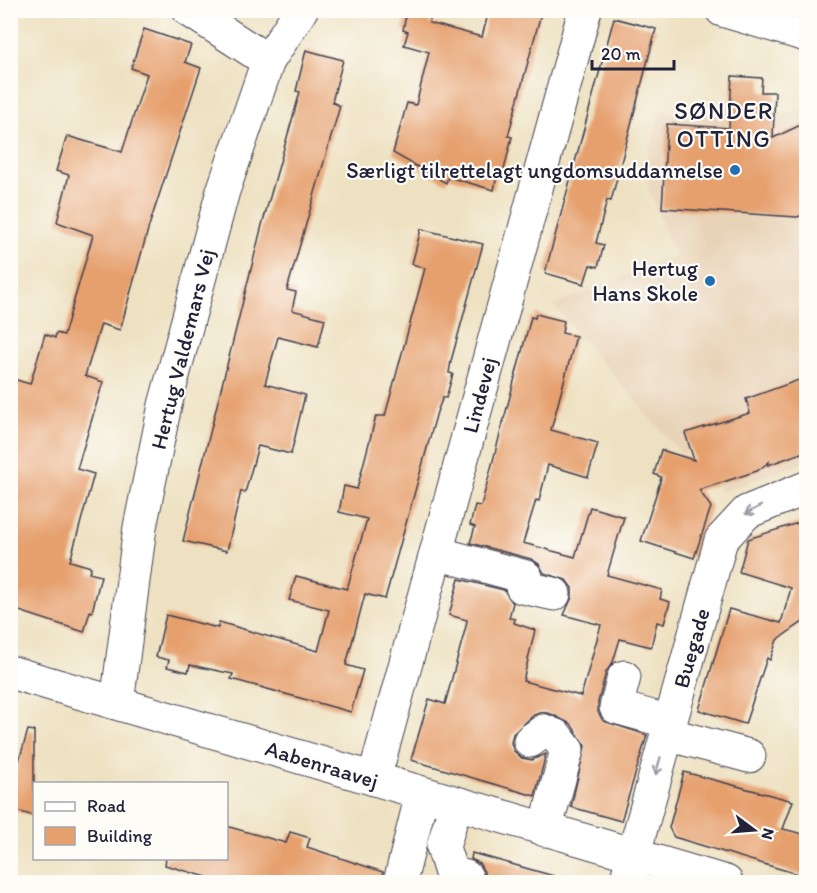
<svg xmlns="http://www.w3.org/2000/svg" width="817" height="893" viewBox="0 0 817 893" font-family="Itim,sans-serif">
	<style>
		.built { fill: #e8d3b7 }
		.building { fill: #e6a06e }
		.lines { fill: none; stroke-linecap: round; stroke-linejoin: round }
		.minor-casing { stroke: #413f4f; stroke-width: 35 }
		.minor { stroke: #fff; stroke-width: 33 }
		.oneway { stroke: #9c9ca7 }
		.poi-dot { fill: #1f6fb2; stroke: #fdfcf7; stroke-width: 2 }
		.labels { text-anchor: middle; stroke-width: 4.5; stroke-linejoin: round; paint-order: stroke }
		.poi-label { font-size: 22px; fill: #22223b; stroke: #fdfcf7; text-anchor: end }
		.street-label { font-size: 22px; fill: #22223b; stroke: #fdfcf7 }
		.neighbourhood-label { font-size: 24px; letter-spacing: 1.5px; fill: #22223b; stroke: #fdfcf7 }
	</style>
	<rect width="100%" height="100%" fill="#fdfcf7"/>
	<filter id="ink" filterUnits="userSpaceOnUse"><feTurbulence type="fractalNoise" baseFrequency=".0167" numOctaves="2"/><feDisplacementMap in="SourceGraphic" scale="12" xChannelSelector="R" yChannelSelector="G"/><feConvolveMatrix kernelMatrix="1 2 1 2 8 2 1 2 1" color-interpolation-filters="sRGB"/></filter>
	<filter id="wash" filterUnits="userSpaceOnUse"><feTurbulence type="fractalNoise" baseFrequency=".008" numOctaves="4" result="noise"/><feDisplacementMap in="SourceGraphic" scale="24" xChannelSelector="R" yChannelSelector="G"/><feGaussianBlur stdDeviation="1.35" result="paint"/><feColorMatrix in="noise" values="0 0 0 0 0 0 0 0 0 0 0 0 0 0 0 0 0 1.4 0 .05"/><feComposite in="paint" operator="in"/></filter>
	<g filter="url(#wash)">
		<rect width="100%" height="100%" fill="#eee1c1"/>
		<!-- built -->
		<path class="built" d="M 806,109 L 806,462 L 720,492 L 699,448 L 681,454 L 553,305 L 675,256 L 642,172 L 661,111 L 785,114 Z"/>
		<g id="blocks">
			<!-- building -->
			<g class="building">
				<path d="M 407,10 L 432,10 L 429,23 L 482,37 L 489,10 L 542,10 L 508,136 L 512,137 L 502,178 L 497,176 L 494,190 L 448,177 L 446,183 L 393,153 L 407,103 L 416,105 L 429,52 L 404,45 L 408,32 L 403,30 Z"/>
				<path d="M 614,18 L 656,29 L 611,201 L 607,200 L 596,243 L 604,245 L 598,267 L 590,265 L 584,284 L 545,273 Z"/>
				<path d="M 144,29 L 191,45 L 185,62 L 201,68 L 149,226 L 120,330 L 101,324 L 85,376 L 103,382 L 77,469 L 94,474 L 70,561 L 91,567 L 89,573 L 101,576 L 92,612 L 90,611 L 84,632 L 10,608 L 10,378 L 30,384 L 45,334 L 55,338 L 56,333 L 64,335 L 93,235 L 57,222 L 69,175 L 56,171 L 67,136 L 122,152 L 147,74 L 131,68 Z"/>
				<path d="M 306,50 L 343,60 L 332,102 L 340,106 L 287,290 L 296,292 L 292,310 L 325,319 L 318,347 L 278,337 L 265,384 L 305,395 L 291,454 L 258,446 L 245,493 L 241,491 L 227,551 L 183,541 L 262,225 L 300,92 L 296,91 Z"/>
				<path d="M 732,76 L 762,78 L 761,92 L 775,92 L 773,138 L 807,122 L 807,214 L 797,217 L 662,208 L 667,124 L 729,128 Z"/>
				<path d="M 421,229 L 483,244 L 451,361 L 449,373 L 453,374 L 446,398 L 443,397 L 437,412 L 385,599 L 365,594 L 346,665 L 363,670 L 351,712 L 231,679 L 233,674 L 190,665 L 188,672 L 167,667 L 169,660 L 156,657 L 166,615 L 218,628 L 219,622 L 318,651 L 329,610 L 289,600 L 296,576 L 347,589 L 367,519 L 339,512 L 344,486 L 357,489 L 376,416 L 385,416 L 425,268 L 412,264 Z"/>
				<path d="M 536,314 L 564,321 L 562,333 L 576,336 L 551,430 L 598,443 L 588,477 L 548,465 L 539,501 L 536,500 L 523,543 L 575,557 L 590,507 L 624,517 L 607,575 L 662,590 L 660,599 L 670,602 L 664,624 L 657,622 L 651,647 L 620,639 L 613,662 L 606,672 L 598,702 L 598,712 L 603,721 L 647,735 L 621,821 L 571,807 L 585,746 L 571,724 L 551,714 L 542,712 L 534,715 L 513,734 L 511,743 L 514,751 L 522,758 L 532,760 L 546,754 L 535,796 L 411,760 L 429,699 L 445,704 L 466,626 L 467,620 L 449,615 L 459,579 L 504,590 L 513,603 L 509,618 L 515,619 L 514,623 L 535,630 L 523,681 L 581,696 L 601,625 L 564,615 L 572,597 L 572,588 L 566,580 L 544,573 L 539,564 L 531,559 L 470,543 L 475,527 L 470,525 L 475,505 L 481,506 L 531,317 L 535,318 Z"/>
				<path d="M 807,377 L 807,451 L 768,465 L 769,462 L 757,471 L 699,490 L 711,507 L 694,558 L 641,541 L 660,482 L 661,477 L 654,474 L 661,450 L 694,460 L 685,433 L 750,413 L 746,399 Z"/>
				<path d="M 807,520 L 807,619 L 777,640 L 770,660 L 767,658 L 745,724 L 699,710 L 729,609 L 781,623 L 791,588 L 739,572 L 748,539 Z"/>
				<path d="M 28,730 L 34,731 L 34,816 L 10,809 L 10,792 Z"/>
				<path d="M 684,772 L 793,801 L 783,829 L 807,835 L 807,877 L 674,837 L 669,828 Z"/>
				<path d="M 226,826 L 286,843 L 290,832 L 310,838 L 307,847 L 383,872 L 382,882 L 205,882 L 207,877 L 165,865 L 166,858 L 226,858 Z"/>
				<path d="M 472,853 L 554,876 L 553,882 L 484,882 L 484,872 L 479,863 L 471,859 Z"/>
			</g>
		</g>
	</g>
	<g filter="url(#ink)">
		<use href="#blocks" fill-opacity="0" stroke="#413f4f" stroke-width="1.5"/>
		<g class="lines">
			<defs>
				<g id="minor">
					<path d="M 189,10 L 268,61"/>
					<path d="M 722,10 L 806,35"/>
					<path d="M 436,553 L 526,577 L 522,587 L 554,594"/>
					<path d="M 10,672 L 726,882"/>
					<path d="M 624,677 L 616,707 L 670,722"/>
					<path d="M 117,703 L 140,527 L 165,405 L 223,191 L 268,61 L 301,10"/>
					<path d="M 667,734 L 749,756"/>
					<path d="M 530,741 L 544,731 L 556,736 L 567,750 L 545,830"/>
					<path d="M 374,779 L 585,10"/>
					<path d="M 456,803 L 443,847 L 451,873 L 466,877"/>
					<path d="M 400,882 L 422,794"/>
					<path d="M 626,882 L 721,540 L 747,512 L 806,488"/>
				</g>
			</defs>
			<!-- minor casing -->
			<use href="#minor" class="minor-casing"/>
			<!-- minor -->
			<use href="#minor" class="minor"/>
		</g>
		<!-- one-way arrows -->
		<defs><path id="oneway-shaft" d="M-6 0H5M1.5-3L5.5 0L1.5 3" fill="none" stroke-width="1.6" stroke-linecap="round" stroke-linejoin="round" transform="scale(1.5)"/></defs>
		<g class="oneway">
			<use href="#oneway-shaft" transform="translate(753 510) rotate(152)"/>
			<use href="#oneway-shaft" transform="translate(658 766) rotate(106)"/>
		</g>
	</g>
	<!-- markers -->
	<g class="poi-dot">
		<circle cx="735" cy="170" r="6"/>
		<circle cx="710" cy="281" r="6"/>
	</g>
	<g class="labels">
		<!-- poi labels -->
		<g class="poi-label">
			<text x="723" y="178">Særligt tilrettelagt ungdomsuddannelse</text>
			<text x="698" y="276">Hertug<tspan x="698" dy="25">Hans Skole</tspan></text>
		</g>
		<!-- street labels -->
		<g class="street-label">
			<text transform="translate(182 349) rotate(-76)" y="8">Hertug Valdemars Vej</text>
			<text transform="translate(479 395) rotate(-75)" y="8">Lindevej</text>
			<text transform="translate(691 648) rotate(-74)" y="8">Buegade</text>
			<text transform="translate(322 764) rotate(17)" y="8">Aabenraavej</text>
		</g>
		<!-- neighbourhood labels -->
		<g class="neighbourhood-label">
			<text x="724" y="119">SØNDER<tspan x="724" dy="28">OTTING</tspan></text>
		</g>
	</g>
	<!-- margin -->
	<rect width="817" height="893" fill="none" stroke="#fdfcf7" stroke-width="36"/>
	<!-- legend -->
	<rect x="33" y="782" width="195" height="78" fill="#fdfcf7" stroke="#a5a5ac" stroke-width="1.5"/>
	<rect x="45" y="802" width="30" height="9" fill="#ffffff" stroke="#a5a5ac" stroke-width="1.5"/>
	<text x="87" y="812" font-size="18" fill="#22223b">Road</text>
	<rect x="45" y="827" width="30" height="18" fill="#e6a06e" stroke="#a5a5ac" stroke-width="1.5"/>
	<text x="87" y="842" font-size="18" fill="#22223b">Building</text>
	<!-- north arrow -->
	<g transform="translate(754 830) rotate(106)" stroke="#fdfcf7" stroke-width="4.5" paint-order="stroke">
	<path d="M0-4.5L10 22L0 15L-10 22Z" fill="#22223b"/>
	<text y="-9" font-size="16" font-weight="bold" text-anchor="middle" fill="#22223b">N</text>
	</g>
	<!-- scale -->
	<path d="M592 60v9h82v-9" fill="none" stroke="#22223b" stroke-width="3"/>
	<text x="601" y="60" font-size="18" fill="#22223b" stroke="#fdfcf7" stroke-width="4.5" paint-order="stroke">20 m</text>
</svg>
